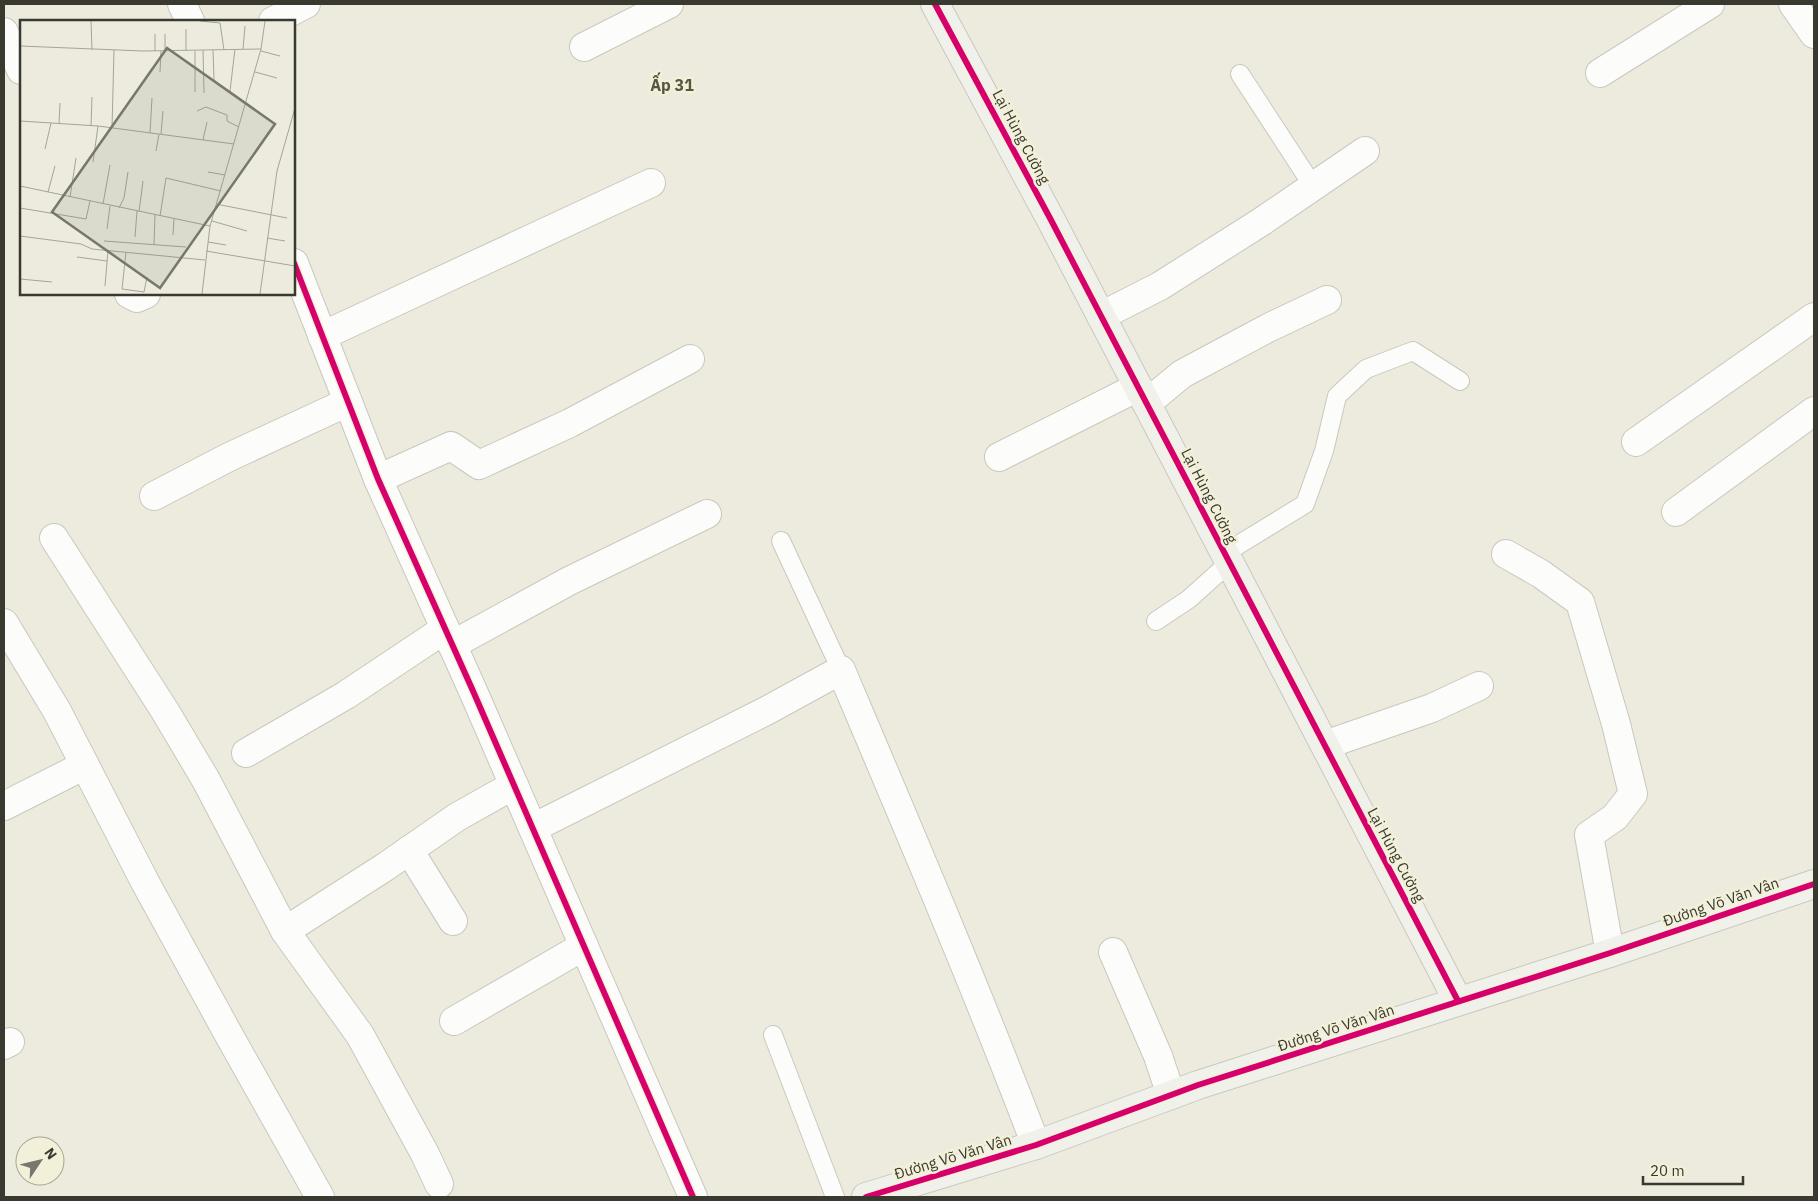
<svg xmlns="http://www.w3.org/2000/svg" width="1818" height="1201" viewBox="0 0 1818 1201" font-family="'IBM Plex Sans',sans-serif">
	<style>
		.lines { fill: none; stroke-linecap: round; stroke-linejoin: round }
		.lane-casing { stroke: #c9c8be; stroke-width: 20 }
		.street-casing { stroke: #c9c8be; stroke-width: 30 }
		.secondary-casing { stroke: #c9c8be; stroke-width: 30 }
		.lane { stroke: #fcfcfa; stroke-width: 18 }
		.street { stroke: #fcfcfa; stroke-width: 28 }
		.secondary { stroke: #f1f1ec; stroke-width: 28 }
		.cycleway-casing { stroke: #f2f0d8; stroke-width: 9 }
		.cycleway { stroke: #d6006c; stroke-width: 6 }
		.labels { text-anchor: middle; stroke-width: 5; stroke-linejoin: round; paint-order: stroke }
		.street-label { font-size: 15px; fill: #3a3930; stroke: #f2f0d8 }
		.neighbourhood-label { font-size: 16px; font-weight: bold; fill: #575641; stroke: #f2f0d8 }
		.inset-road { fill: none; stroke: #a5a498; stroke-width: 1 }
		.view { fill: #78776d; fill-opacity: 0.15; stroke: #78776d; stroke-width: 2.5 }
		.inset-edge { fill: none; stroke: #3a3930; stroke-width: 2.5 }
	</style>
	<rect width="100%" height="100%" fill="#ecebde"/>
	<g class="lines">
		<defs>
			<g id="lane">
				<path d="M 1240,74 L 1313,186"/>
				<path d="M 781,541 L 841,670"/>
				<path d="M 1225,553 L 1305,504 L 1324,451 L 1337,396 L 1366,369 L 1413,351 L 1460,381"/>
				<path d="M 1156,621 L 1189,599 L 1229,563"/>
				<path d="M 773,1035 L 835,1197"/>
			</g>
			<g id="street">
				<path d="M 182,4 L 190,21"/>
				<path d="M 1793,4 L 1814,34"/>
				<path d="M 273,21 L 306,4"/>
				<path d="M 4,32 L 21,70"/>
				<path d="M 584,47 L 669,4"/>
				<path d="M 1600,73 L 1710,4"/>
				<path d="M 294,263 L 378,479 L 473,691 L 693,1197"/>
				<path d="M 129,294 L 137,298 L 146,294"/>
				<path d="M 1101,316 L 1160,286 L 1261,222 L 1365,151"/>
				<path d="M 322,336 L 651,183"/>
				<path d="M 1147,403 L 1182,374 L 1268,328 L 1327,300"/>
				<path d="M 1636,442 L 1814,317"/>
				<path d="M 999,457 L 1138,387"/>
				<path d="M 378,479 L 451,446 L 479,465 L 570,423 L 690,359"/>
				<path d="M 154,496 L 229,457 L 348,402"/>
				<path d="M 1676,512 L 1814,411"/>
				<path d="M 54,538 L 165,711 L 206,780 L 285,931 L 360,1035 L 425,1154 L 439,1184"/>
				<path d="M 1506,554 L 1541,574 L 1580,602 L 1616,724 L 1633,794 L 1615,817 L 1589,835 L 1610,953"/>
				<path d="M 4,623 L 57,711 L 145,882 L 230,1037 L 320,1197"/>
				<path d="M 452,645 L 569,581 L 707,514"/>
				<path d="M 1325,745 L 1432,708 L 1479,686"/>
				<path d="M 246,753 L 346,695 L 445,629"/>
				<path d="M 4,806 L 85,765"/>
				<path d="M 533,828 L 766,711 L 841,670 C 908,828 975,985 1036,1145"/>
				<path d="M 409,850 L 453,921"/>
				<path d="M 285,931 L 385,867 L 457,817 L 514,785"/>
				<path d="M 1113,952 L 1158,1056 L 1171,1095"/>
				<path d="M 454,1021 L 584,946"/>
				<path d="M 4,1045 L 10,1042"/>
			</g>
			<g id="secondary">
				<path d="M 935,4 L 1051,220 L 1458,1001"/>
				<path d="M 866,1197 L 1036,1145 L 1198,1085 L 1610,953 L 1814,884"/>
			</g>
		</defs>
		<!-- lane casing -->
		<use href="#lane" class="lane-casing"/>
		<!-- street casing -->
		<use href="#street" class="street-casing"/>
		<!-- secondary casing -->
		<use href="#secondary" class="secondary-casing"/>
		<!-- lane -->
		<use href="#lane" class="lane"/>
		<!-- street -->
		<use href="#street" class="street"/>
		<!-- secondary -->
		<use href="#secondary" class="secondary"/>
		<defs>
			<g id="cycleway">
				<path d="M 935,4 L 1051,220 L 1458,1001"/>
				<path d="M 294,263 L 378,479 L 473,691 L 693,1197"/>
				<path d="M 866,1197 L 1036,1145 L 1198,1085 L 1610,953 L 1814,884"/>
			</g>
		</defs>
		<!-- cycleway casing -->
		<use href="#cycleway" class="cycleway-casing"/>
		<!-- cycleway -->
		<use href="#cycleway" class="cycleway"/>
	</g>
	<g class="labels">
		<!-- street labels -->
		<g class="street-label">
			<text transform="translate(1021 137) rotate(62)" y="5">Lại Hùng Cường</text>
			<text transform="translate(1209 496) rotate(63)" y="5">Lại Hùng Cường</text>
			<text transform="translate(1396 855) rotate(62)" y="5">Lại Hùng Cường</text>
			<text transform="translate(1721 902) rotate(-19)" y="5">Đường Võ Văn Vân</text>
			<text transform="translate(1336 1028) rotate(-18)" y="5">Đường Võ Văn Vân</text>
			<text transform="translate(953 1157) rotate(-17)" y="5">Đường Võ Văn Vân</text>
		</g>
		<!-- neighbourhood labels -->
		<g class="neighbourhood-label">
			<text x="672" y="91">Ấp 31</text>
		</g>
	</g>
	<!-- overview -->
	<g transform="translate(20 20)">
		<rect width="275" height="275" fill="#ecebde"/>
		<path class="inset-road" d="M 71,1 L 72,30M 180,1 L 200,3 L 204,30M 135,14 L 135,31M 145,14 L 145,31M 0,26 L 123,31 L 241,29M 223,29 L 225,6M 183,30 L 184,73M 193,30 L 194,60M 166,31 L 166,9M 175,31 L 175,72M 241,31 L 260,36M 140,52 L 141,31M 235,52 L 257,58M 210,71 L 215,29M 177,91 L 186,87 L 199,92 L 207,95 L 207,101 L 219,107M 0,101 L 78,106 L 214,124M 39,104 L 40,83M 71,106 L 72,77M 92,108 L 94,30M 130,113 L 132,78M 141,114 L 143,91M 183,120 L 187,102M 25,129 L 31,103M 136,131 L 139,114M 73,142 L 78,106M 188,152 L 205,155M 0,166 L 190,206M 28,172 L 35,146M 50,177 L 56,138M 83,184 L 90,145M 196,184 L 267,198M 0,188 L 66,199 L 70,181M 99,188 L 104,178 L 108,152M 119,192 L 123,161M 140,196 L 146,158 L 201,171M 192,201 L 227,211M 87,209 L 90,186M 153,215 L 154,199M 0,216 L 61,224 L 72,229 L 185,240M 115,217 L 117,191M 247,218 L 265,221M 84,221 L 166,227M 188,222 L 206,225M 134,225 L 135,195M 186,231 L 275,246M 106,232 L 102,269 L 124,272 L 127,257M 57,237 L 87,241M 0,259 L 32,262M 85,266 L 88,231M 182,274 L 190,206 L 241,29 L 245,1M 240,274 L 257,151 L 275,88"/>
		<path class="view" d="M 147,28 L 255,104 L 140,268 L 32,192 Z"/>
		<rect width="275" height="275" class="inset-edge"/>
	</g>
	<!-- border -->
	<rect width="1818" height="1201" fill="none" stroke="#3a3930" stroke-width="10"/>
	<!-- north arrow -->
	<g transform="translate(40 1161) rotate(55)"><circle r="24" fill="#f2f0d8" stroke="#a8a795"/>
	<path d="M0-4L9 19L0 12L-9 19Z" fill="#78776d"/>
	<text y="-8" font-size="14" font-weight="bold" text-anchor="middle" fill="#3a3930">N</text>
	</g>
	<!-- scale -->
	<path d="M1643 1176v8h100v-8" fill="none" stroke="#3a3930" stroke-width="2.5"/>
	<text x="1650" y="1176" font-size="15" fill="#3a3930" stroke="#f2f0d8" stroke-width="4" paint-order="stroke">20 m</text>
</svg>
